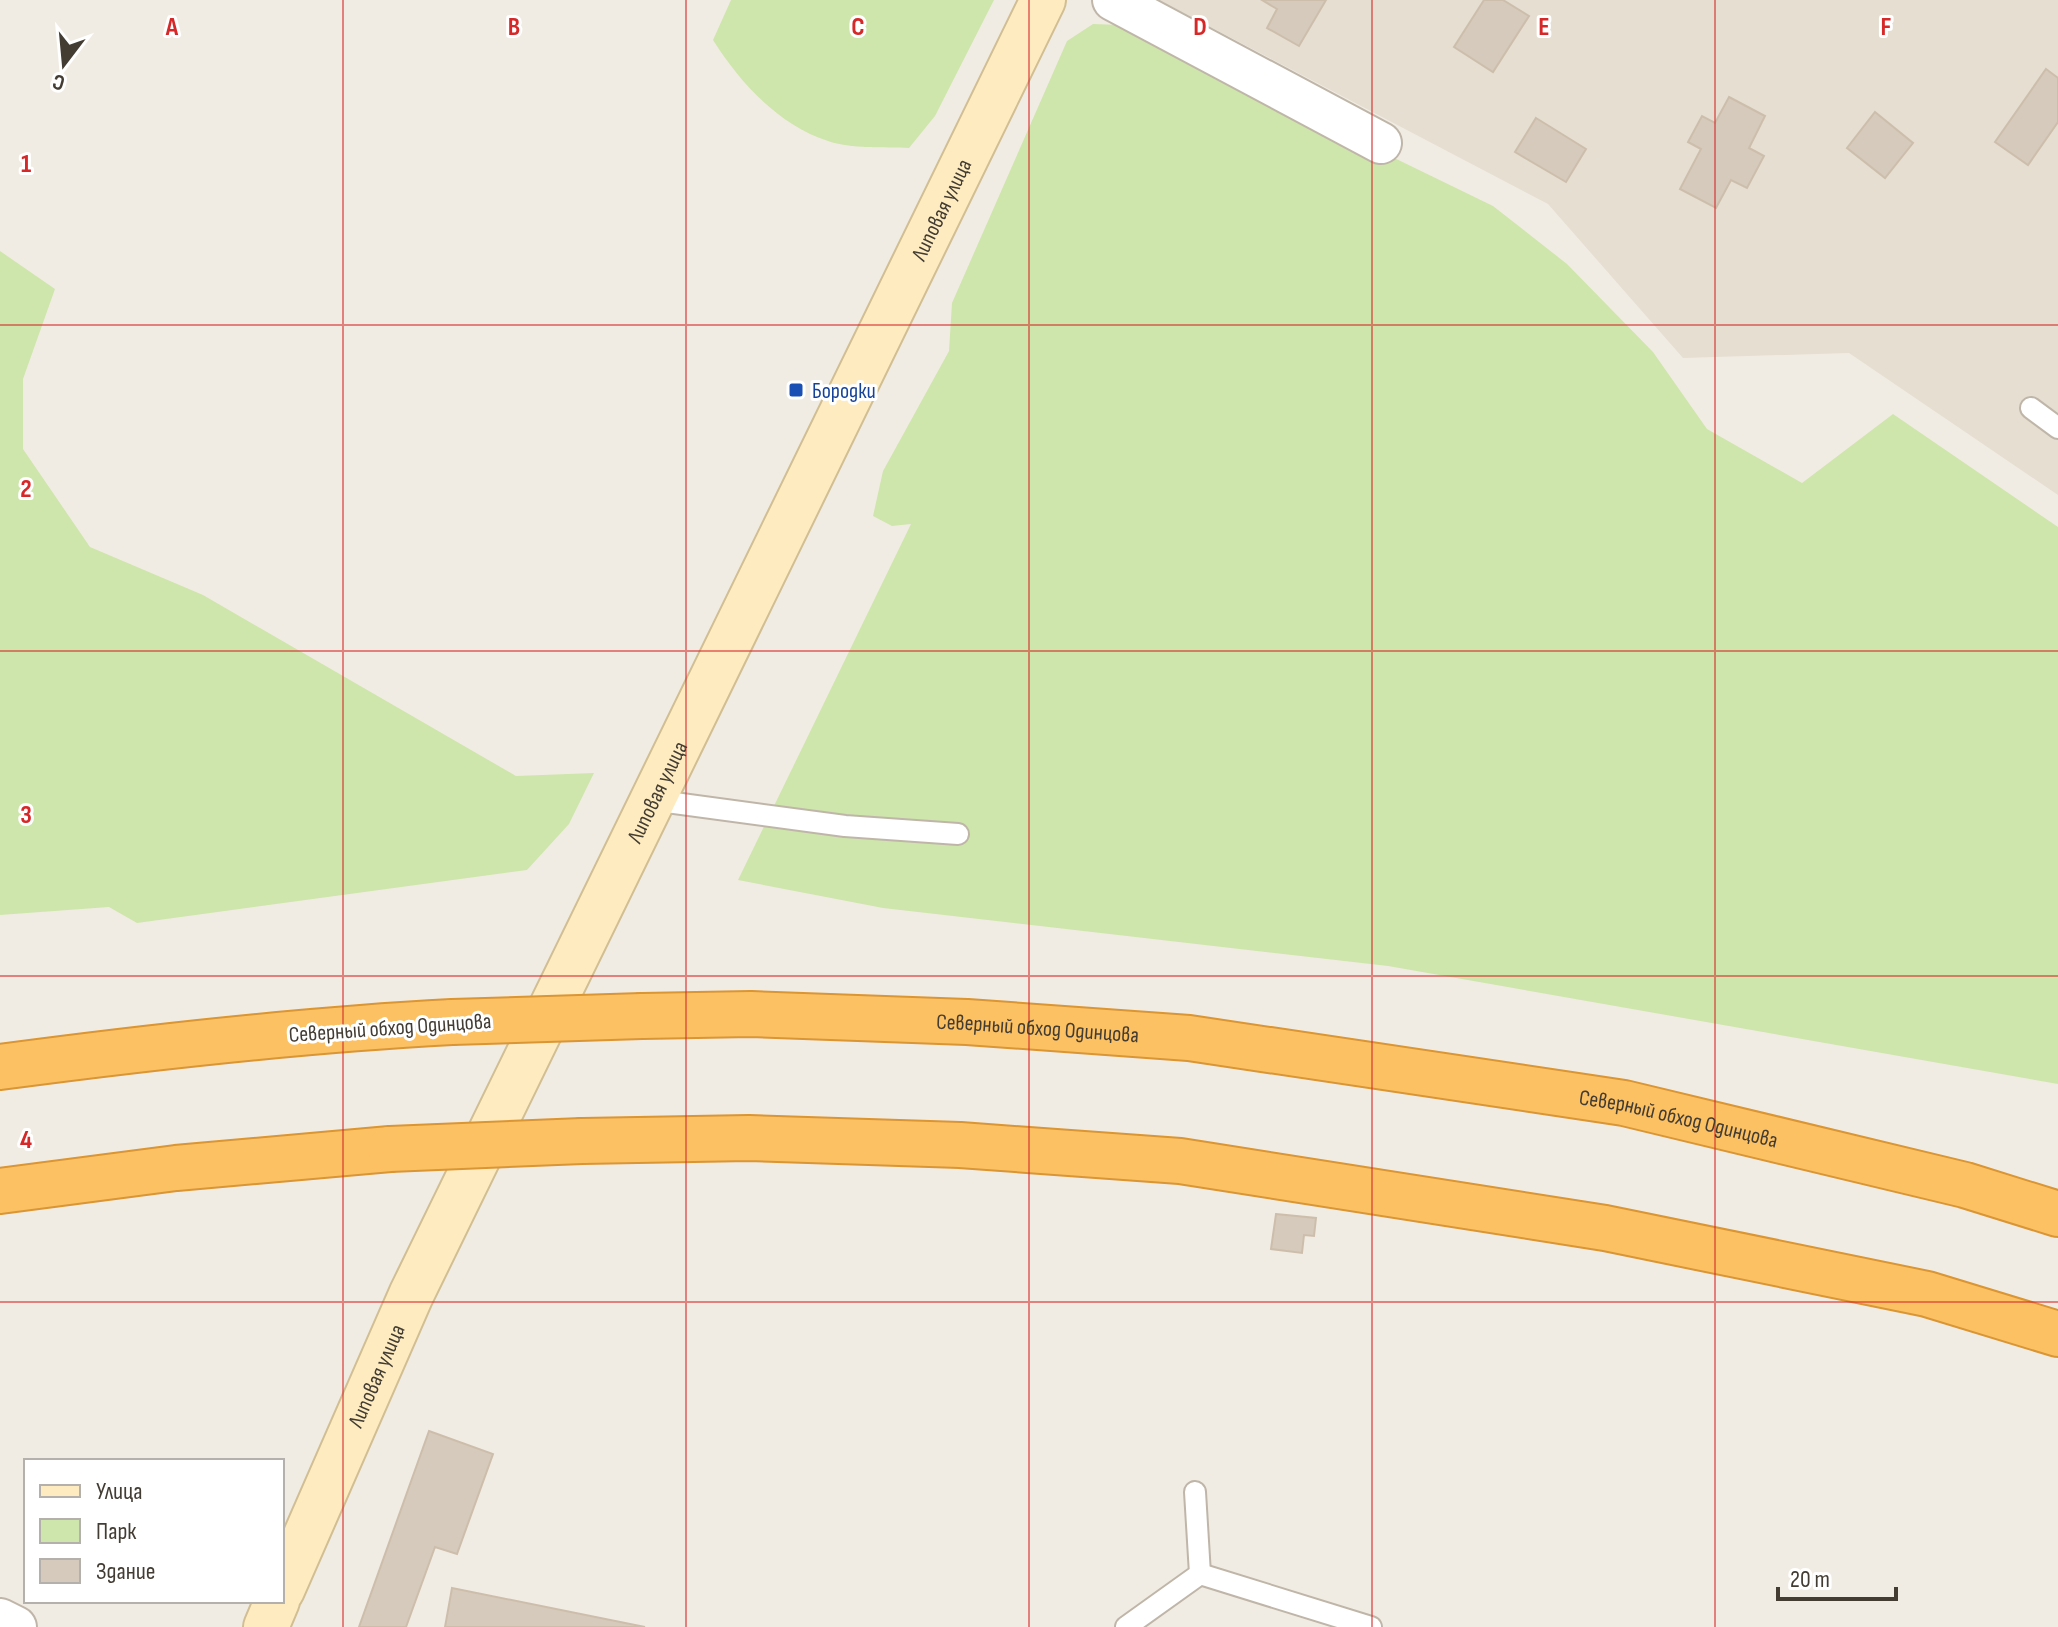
<svg xmlns="http://www.w3.org/2000/svg" width="2058" height="1627" viewBox="0 0 2058 1627" font-family="'Sofia Sans Condensed',sans-serif">
	<style>
		.residential { fill: #e5ded1 }
		.green { fill: #cee6ab }
		.building { fill: #d5cabb; stroke: #cdbeac; stroke-width: 2 }
		.lines { fill: none; stroke-linecap: round; stroke-linejoin: round }
		.lane-casing { stroke: #bfb6a9; stroke-width: 24 }
		.street-casing { stroke: #bfb6a9; stroke-width: 44 }
		.secondary-casing { stroke: #d1be93; stroke-width: 48 }
		.highway-casing { stroke: #da9534; stroke-width: 48 }
		.lane { stroke: #fff; stroke-width: 20 }
		.street { stroke: #fff; stroke-width: 40 }
		.secondary { stroke: #feecc0; stroke-width: 44 }
		.highway { stroke: #fcc163; stroke-width: 44 }
		.highway-bridge-casing { stroke: #da9534; stroke-width: 48; stroke-linecap: butt }
		.highway-bridge { stroke: #fcc163; stroke-width: 44 }
		.grid { fill: none; stroke: #d62828; stroke-width: 2; stroke-opacity: 0.55 }
		.transit-dot { fill: #1a4fb4; stroke: #fff; stroke-width: 3 }
		.labels { text-anchor: middle; stroke-width: 6; stroke-linejoin: round; paint-order: stroke }
		.street-label { font-size: 22px; fill: #433c33; stroke: #fff }
		.transit-label { font-size: 22px; fill: #164399; stroke: #fff; text-anchor: start }
		.grid-label { font-size: 26px; text-anchor: middle; font-weight: bold; fill: #d62828; stroke: #fff; stroke-width: 6; stroke-linejoin: round; paint-order: stroke }
	</style>
	<rect width="100%" height="100%" fill="#f1ece3"/>
	<!-- residential -->
	<path class="residential" d="M 1159,0 L 2058,0 L 2058,495 L 1849,353 L 1683,358 L 1548,204 Z"/>
	<!-- green -->
	<g class="green">
		<path d="M 731,0 L 994,0 L 935,116 L 909,148 C 886,147 850,149 828,141 C 779,125 740,83 713,40 Z"/>
		<path d="M 1093,24 L 1121,25 L 1493,206 L 1567,264 L 1653,352 L 1707,429 L 1802,483 L 1893,414 L 2058,527 L 2058,1084 L 1388,966 L 883,908 L 738,880 L 911,524 L 892,526 L 873,516 L 883,471 L 949,351 L 952,303 L 1067,41 Z"/>
		<path d="M 0,251 L 55,289 L 23,379 L 23,449 L 90,547 L 203,595 L 516,776 L 594,773 L 569,824 L 527,870 L 137,923 L 109,907 L 0,915 Z"/>
	</g>
	<!-- building -->
	<g class="building">
		<path d="M 1262,0 L 1326,0 L 1299,46 L 1267,28 L 1277,9 Z"/>
		<path d="M 1484,0 L 1503,0 L 1529,16 L 1493,72 L 1454,47 Z"/>
		<path d="M 2046,69 L 2058,78 L 2058,122 L 2028,165 L 1995,142 Z"/>
		<path d="M 1729,97 L 1765,116 L 1749,148 L 1764,156 L 1747,188 L 1731,180 L 1716,208 L 1680,189 L 1701,149 L 1688,142 L 1702,116 L 1715,123 Z"/>
		<path d="M 1875,112 L 1913,143 L 1885,178 L 1847,148 Z"/>
		<path d="M 1536,118 L 1586,149 L 1566,182 L 1515,152 Z"/>
		<path d="M 1276,1214 L 1316,1218 L 1314,1236 L 1304,1235 L 1302,1253 L 1271,1249 Z"/>
		<path d="M 429,1431 L 493,1454 L 457,1554 L 435,1547 L 406,1627 L 359,1627 Z"/>
		<path d="M 452,1588 L 645,1627 L 445,1627 Z"/>
	</g>
	<g class="lines">
		<defs>
			<g id="lane">
				<path d="M 2031,408 L 2058,428"/>
				<path d="M 652,800 L 845,826 L 958,834"/>
				<path d="M 1200,1574 L 1371,1627"/>
				<path d="M 1126,1627 L 1200,1574 L 1195,1492"/>
			</g>
			<g id="street">
				<path d="M 1113,0 L 1381,143"/>
				<path d="M 0,1619 L 16,1627"/>
			</g>
			<g id="secondary">
				<path id="s1" d="M 282,1590 L 411,1295 L 1043,0"/>
				<path d="M 266,1627 L 277,1601"/>
			</g>
			<g id="highway">
				<path id="s2" d="M 642,1016 L 751,1014 L 967,1022 L 1189,1038 L 1624,1103 L 1965,1185 L 2058,1214"/>
				<path d="M 0,1067 C 150,1047 300,1030 452,1022"/>
				<path d="M 582,1141 L 749,1138 L 960,1145 L 1180,1161 L 1605,1228 L 1927,1294 L 2058,1334"/>
				<path d="M 0,1191 L 176,1168 L 390,1149"/>
			</g>
		</defs>
		<!-- lane casing -->
		<use href="#lane" class="lane-casing"/>
		<!-- street casing -->
		<use href="#street" class="street-casing"/>
		<!-- secondary casing -->
		<use href="#secondary" class="secondary-casing"/>
		<!-- highway casing -->
		<use href="#highway" class="highway-casing"/>
		<!-- lane -->
		<use href="#lane" class="lane"/>
		<!-- street -->
		<use href="#street" class="street"/>
		<!-- secondary -->
		<use href="#secondary" class="secondary"/>
		<!-- highway -->
		<use href="#highway" class="highway"/>
		<defs>
			<g id="highway-bridge">
				<path d="M 452,1022 L 642,1016"/>
				<path d="M 390,1149 L 582,1141"/>
			</g>
		</defs>
		<!-- highway-bridge casing -->
		<use href="#highway-bridge" class="highway-bridge-casing"/>
		<!-- highway-bridge -->
		<use href="#highway-bridge" class="highway-bridge"/>
	</g>
	<!-- grid -->
	<path class="grid" d="M 343,0 L 343,1627M 686,0 L 686,1627M 1029,0 L 1029,1627M 1372,0 L 1372,1627M 1715,0 L 1715,1627M 0,325 L 2058,325M 0,651 L 2058,651M 0,976 L 2058,976M 0,1302 L 2058,1302"/>
	<!-- markers -->
	<rect class="transit-dot" x="788" y="382" width="16" height="16" rx="4"/>
	<g class="labels">
		<!-- street labels -->
		<g class="street-label">
			<text dy="8" stroke="none"><textPath href="#s1" startOffset="1530">Липовая улица</textPath></text>
			<text dy="8" stroke="none"><textPath href="#s1" startOffset="882">Липовая улица</textPath></text>
			<text transform="translate(390 1027) rotate(-4)" y="8">Северный обход Одинцова</text>
			<text dy="8" stroke="none"><textPath href="#s2" startOffset="396">Северный обход Одинцова</textPath></text>
			<text dy="8" stroke="none"><textPath href="#s2" startOffset="1044">Северный обход Одинцова</textPath></text>
			<text dy="8" stroke="none"><textPath href="#s1" startOffset="234">Липовая улица</textPath></text>
		</g>
		<!-- transit labels -->
		<g class="transit-label">
			<text x="812" y="398">Бородки</text>
		</g>
	</g>
	<g class="grid-label">
		<text x="172" y="35">A</text>
		<text x="514" y="35">B</text>
		<text x="858" y="35">C</text>
		<text x="1200" y="35">D</text>
		<text x="1544" y="35">E</text>
		<text x="1886" y="35">F</text>
		<text x="26" y="172">1</text>
		<text x="26" y="497">2</text>
		<text x="26" y="823">3</text>
		<text x="26" y="1148">4</text>
	</g>
	<!-- legend -->
	<rect x="24" y="1459" width="260" height="144" fill="#ffffff" stroke="#b4b1ad" stroke-width="2"/>
	<rect x="40" y="1485" width="40" height="12" fill="#feecc0" stroke="#b4b1ad" stroke-width="2"/>
	<text x="96" y="1499" font-size="24" fill="#433c33">Улица</text>
	<rect x="40" y="1519" width="40" height="24" fill="#cee6ab" stroke="#b4b1ad" stroke-width="2"/>
	<text x="96" y="1539" font-size="24" fill="#433c33">Парк</text>
	<rect x="40" y="1559" width="40" height="24" fill="#d5cabb" stroke="#b4b1ad" stroke-width="2"/>
	<text x="96" y="1579" font-size="24" fill="#433c33">Здание</text>
	<!-- north arrow -->
	<g transform="translate(64 64) rotate(196)" stroke="#ffffff" stroke-width="6" paint-order="stroke">
	<path d="M0-6L14 30L0 20L-14 30Z" fill="#433c33"/>
	<text y="-12" font-size="22" font-weight="bold" text-anchor="middle" fill="#433c33">С</text>
	</g>
	<!-- scale -->
	<path d="M1778 1587v12h118v-12" fill="none" stroke="#433c33" stroke-width="4"/>
	<text x="1790" y="1587" font-size="24" fill="#433c33" stroke="#ffffff" stroke-width="6" paint-order="stroke">20 m</text>
</svg>
